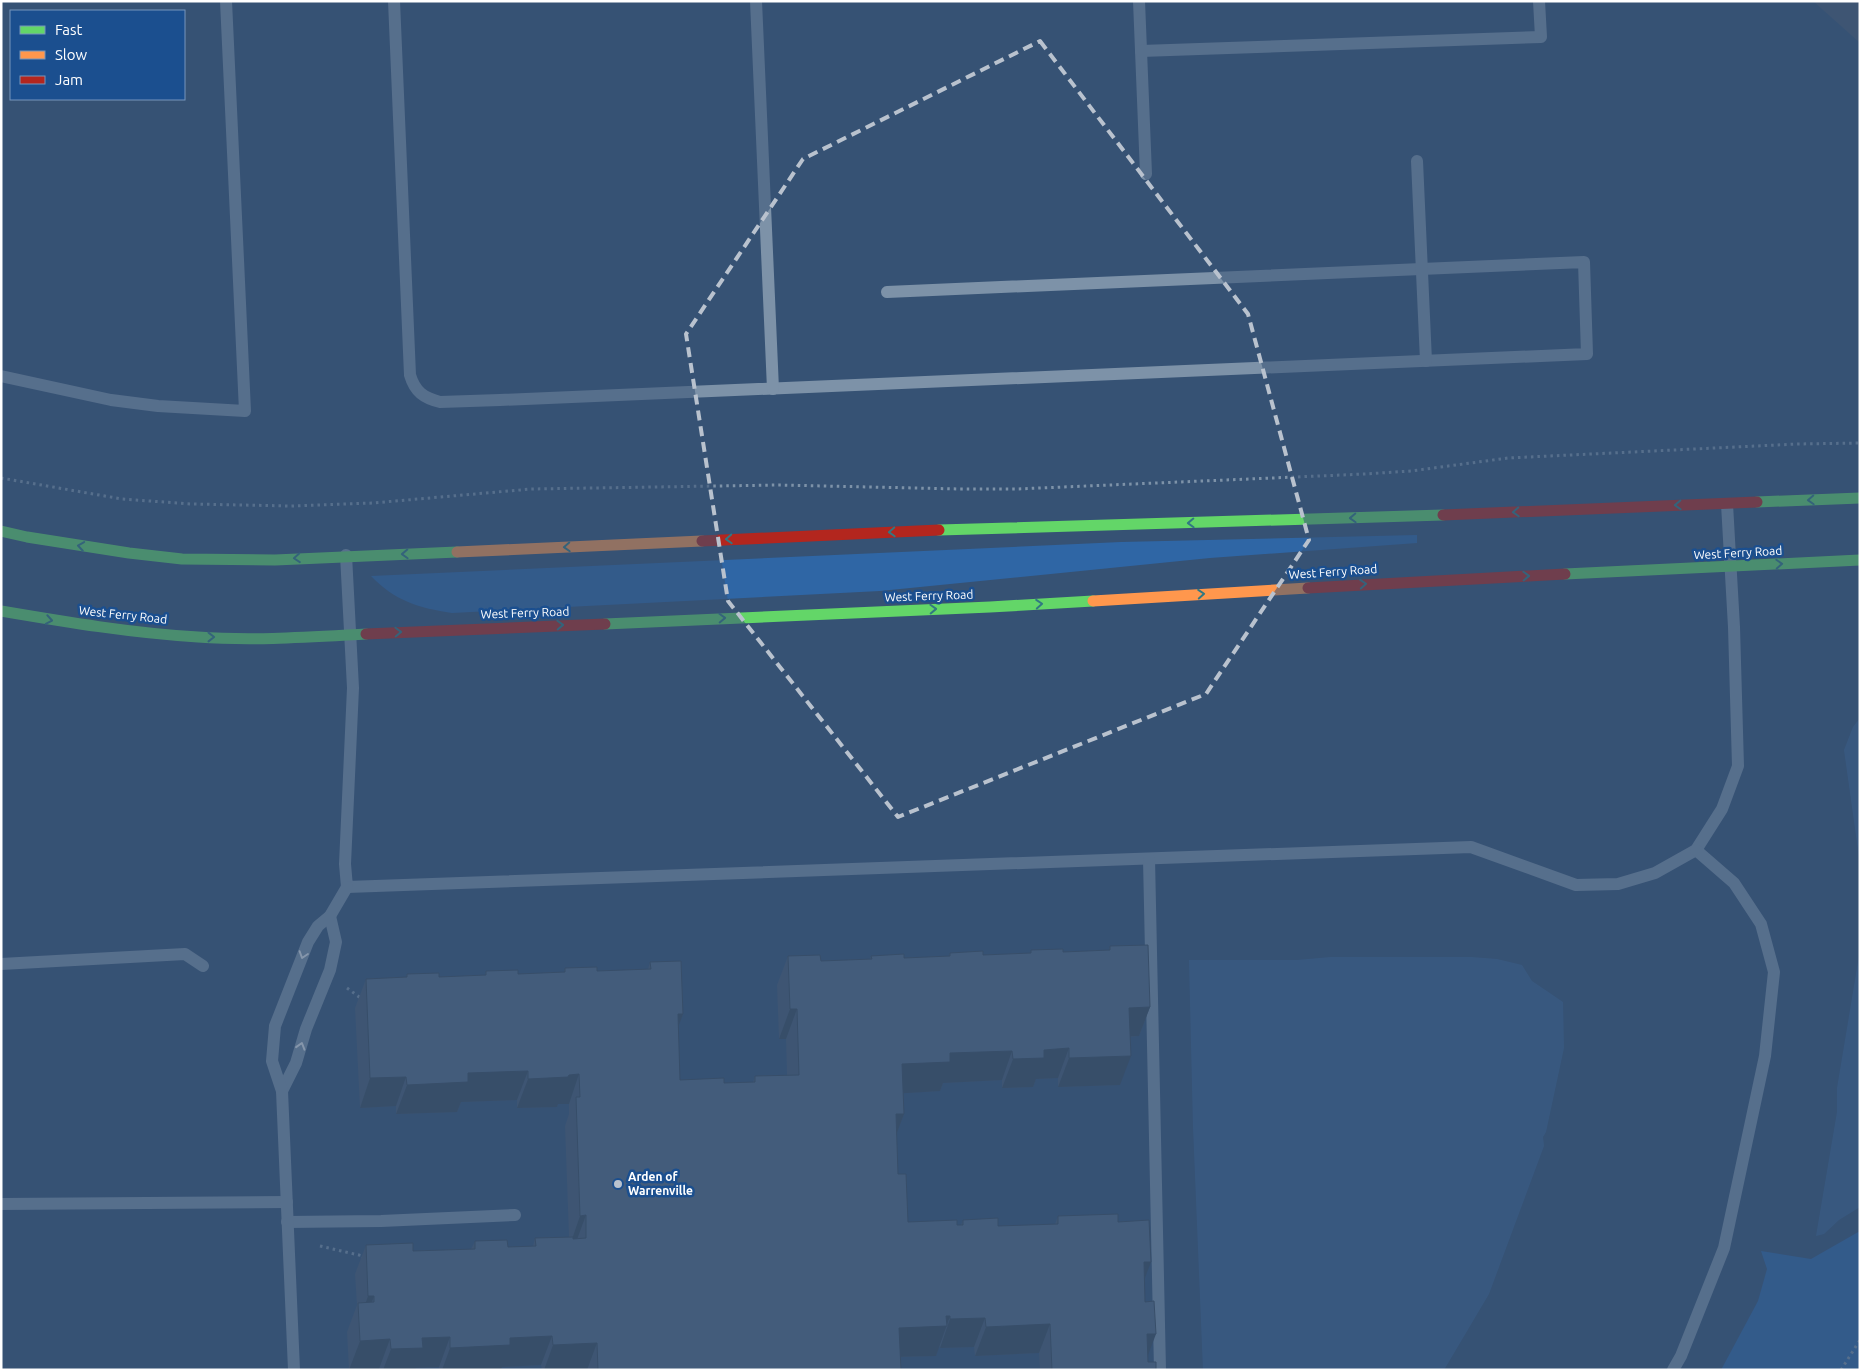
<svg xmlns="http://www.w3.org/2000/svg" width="1861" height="1371" viewBox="0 0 1861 1371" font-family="Ubuntu,sans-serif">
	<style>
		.green { fill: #2f66a5 }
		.water { fill: #3b618d }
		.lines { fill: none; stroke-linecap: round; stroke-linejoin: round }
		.path { stroke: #7d92a8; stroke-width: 3; stroke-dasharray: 2.5 4; stroke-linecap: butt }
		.lane { stroke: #7d92a8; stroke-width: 12 }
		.fast { stroke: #63d668; stroke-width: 11 }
		.slow { stroke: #ff974d; stroke-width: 11 }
		.jam { stroke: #b3261e; stroke-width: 11 }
		.wall { fill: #475a72 }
		.shaded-wall { fill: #394a5c }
		.building { fill: #526984; stroke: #394a5c }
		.oneway { stroke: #317883 }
		.oneway2 { stroke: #e5e9ee }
		.marked { fill: none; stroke: #b9c2ce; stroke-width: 4; stroke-dasharray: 10 6; stroke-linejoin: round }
		.poi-dot { fill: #b9c2ce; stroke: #1b4f8f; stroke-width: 2 }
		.labels { text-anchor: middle; stroke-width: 5; stroke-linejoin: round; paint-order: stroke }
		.street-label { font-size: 12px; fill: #fff; stroke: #1b4f8f }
		.poi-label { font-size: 12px; font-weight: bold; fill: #fff; stroke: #1b4f8f; text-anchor: start }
	</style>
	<rect width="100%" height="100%" fill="#365274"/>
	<!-- green -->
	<g class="green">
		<path d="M 1417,535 L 1417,543 L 1210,558 L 880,591 L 452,613 C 419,608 395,601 371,576 L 1121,542 Z"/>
		<path d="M 1860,1231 L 1860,1370 L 1721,1370 L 1758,1301 L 1767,1269 L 1761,1251 L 1811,1259 Z"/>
	</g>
	<!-- water -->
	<g class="water">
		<path d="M 1860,718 L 1860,864 L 1844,750 L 1853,727 Z"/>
		<path d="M 1860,950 L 1860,1207 L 1839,1220 L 1824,1234 L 1816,1236 L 1837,1112 L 1837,1088 Z"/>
		<path d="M 1331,957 L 1471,957 L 1497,959 L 1522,965 L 1532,981 L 1563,1002 L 1564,1048 L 1546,1132 L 1543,1137 L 1544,1146 L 1489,1294 L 1444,1370 L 1203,1370 L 1193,1126 L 1189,960 L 1297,960 Z"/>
	</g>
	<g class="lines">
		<!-- path -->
		<g class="path">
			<path d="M 1,478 L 122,499 L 191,504 L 291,506 L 373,503 L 531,489 L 779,485 L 960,489 L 1017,489 L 1365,474 L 1411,471 L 1508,458 L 1798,444 L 1860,443"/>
			<path d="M 347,988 L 362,999"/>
			<path d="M 320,1246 L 363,1256 L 363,1258"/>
			<path d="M 1841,1370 L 1860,1340"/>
		</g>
		<!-- lane -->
		<g class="lane">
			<path d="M 394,1 L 410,375 C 415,392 424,398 440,402 L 500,400 L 1587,354 L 1584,262 L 887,292"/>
			<path d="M 756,1 L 773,389"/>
			<path d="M 1139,1 L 1146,174"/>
			<path d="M 1141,51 L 1541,37 L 1539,1"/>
			<path d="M 1417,161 L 1426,361"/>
			<path d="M 1,376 L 111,400 L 158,406 L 245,411 L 226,1"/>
			<path d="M 346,555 L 353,688 L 345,864 L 347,887 L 1471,847 L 1576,885 L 1618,884 L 1655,873 L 1696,850 L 1722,809 L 1738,766 L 1734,627 L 1727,504"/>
			<path d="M 1149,859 L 1160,1370"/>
			<path d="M 1,964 L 185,954 L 203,966"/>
			<path d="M 282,1091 L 296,1063 L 306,1029 L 330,970 L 336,942 L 330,916"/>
			<path d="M 1,1204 L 287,1202"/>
			<path d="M 287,1222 L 381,1221 L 515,1215"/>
			<path d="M 294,1370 L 282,1091 L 272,1061 L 275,1026 L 308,942 L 318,926 L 330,916 L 347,887"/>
			<path d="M 1673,1370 L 1681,1356 L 1724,1248 L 1765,1056 L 1774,972 L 1761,924 L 1734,883 L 1696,850"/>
		</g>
		<!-- fast -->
		<g class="fast">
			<path d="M 1757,502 L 1860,498"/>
			<path d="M 939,530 L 1443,515"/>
			<path d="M 1,531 L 27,537 L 129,553 L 182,559 L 275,560 L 457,552"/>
			<path d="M 1565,574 L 1860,560"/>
			<path d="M 1,611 C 66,622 131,633 198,637 C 254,641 310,637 366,634"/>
			<path d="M 605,624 L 990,607 L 1093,601"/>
		</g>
		<!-- slow -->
		<g class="slow">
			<path d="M 457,552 L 702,541"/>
			<path d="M 1093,601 L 1308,588"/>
		</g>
		<!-- jam -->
		<g class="jam">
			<path d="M 1443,515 L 1757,502"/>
			<path d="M 702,541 L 939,530"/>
			<path d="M 1308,588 L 1565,574"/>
			<path d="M 366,634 L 605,624"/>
		</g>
	</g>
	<!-- wall -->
	<g class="wall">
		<path d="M 1813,1 L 1860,1 L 1860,43 Z"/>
		<path d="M 1110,946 L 1150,1007 L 1139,1036 L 1130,1037 L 1120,1085 L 1058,1087 L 1058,1078 L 1036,1079 L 1033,1087 L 1002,1088 L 1002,1080 L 943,1083 L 940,1091 L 903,1093 L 904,1114 L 896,1134 L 898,1174 L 908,1222 L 957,1225 L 961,1225 L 963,1220 L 998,1226 L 1055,1224 L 1058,1216 L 1118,1222 L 1144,1281 L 1148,1362 L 1156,1370 L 1040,1370 L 1039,1353 L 975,1356 L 974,1347 L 940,1348 L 939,1346 L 936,1356 L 901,1357 L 901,1370 L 542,1370 L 541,1365 L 502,1367 L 501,1370 L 439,1370 L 439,1367 L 416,1368 L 415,1370 L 379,1370 L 379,1369 L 349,1370 L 347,1332 L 357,1305 L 355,1274 L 366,1245 L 413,1251 L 471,1249 L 475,1241 L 508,1247 L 533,1246 L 535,1238 L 569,1237 L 565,1126 L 569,1114 L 569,1104 L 558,1104 L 557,1107 L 517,1108 L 517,1100 L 461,1102 L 457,1112 L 396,1114 L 396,1106 L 360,1108 L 355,1008 L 366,979 L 406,977 L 407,974 L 439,977 L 485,975 L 486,971 L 518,974 L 564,972 L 565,968 L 597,971 L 648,969 L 650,962 L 683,1014 L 678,1026 L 680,1080 L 724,1083 L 753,1082 L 755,1076 L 787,1075 L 786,1039 L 779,1039 L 777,985 L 788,956 L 821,961 L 870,959 L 871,956 L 904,958 L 949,956 L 950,953 L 983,955 L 1030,953 L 1031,950 L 1063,952 L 1109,950 Z"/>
	</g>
	<!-- shaded-wall -->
	<g class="shaded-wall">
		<path d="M 1150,1007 L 1139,1036 L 1119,1037 L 1129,1008 Z"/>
		<path d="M 790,1009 L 797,1009 L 786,1039 L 779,1039 Z"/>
		<path d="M 678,1014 L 683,1014 L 672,1044 Z"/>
		<path d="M 1069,1048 L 1058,1078 L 1036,1079 L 1033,1087 L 1002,1088 L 1013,1059 L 1044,1050 Z"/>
		<path d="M 1012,1051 L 1002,1080 L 943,1083 L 940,1091 L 891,1094 L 902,1064 L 950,1053 Z"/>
		<path d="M 1131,1056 L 1120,1085 L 1058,1087 L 1069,1058 Z"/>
		<path d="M 528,1071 L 517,1100 L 461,1102 L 457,1112 L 396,1114 L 407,1085 L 468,1073 Z"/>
		<path d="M 579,1074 L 569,1104 L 558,1104 L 557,1107 L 517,1108 L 528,1079 Z"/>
		<path d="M 406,1077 L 396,1106 L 360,1108 L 370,1078 Z"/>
		<path d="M 896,1114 L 904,1114 L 893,1143 Z"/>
		<path d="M 586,1215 L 575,1245 L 570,1245 L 580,1216 Z"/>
		<path d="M 1144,1262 L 1151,1262 L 1140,1291 Z"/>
		<path d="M 368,1296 L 374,1296 L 364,1325 L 359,1323 Z"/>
		<path d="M 946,1316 L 950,1316 L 936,1356 L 889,1357 L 899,1328 Z"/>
		<path d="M 985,1318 L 974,1347 L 940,1348 L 950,1319 Z"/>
		<path d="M 1050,1324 L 1039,1353 L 975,1356 L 986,1327 Z"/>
		<path d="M 1147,1334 L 1156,1334 L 1145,1363 Z"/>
		<path d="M 552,1336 L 541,1365 L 502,1367 L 501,1370 L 442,1370 L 450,1348 L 510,1338 Z"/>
		<path d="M 450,1337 L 439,1367 L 416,1368 L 415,1370 L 383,1370 L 391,1349 L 422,1338 Z"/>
		<path d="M 390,1339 L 379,1369 L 349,1370 L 360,1341 Z"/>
		<path d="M 597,1343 L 587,1370 L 544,1370 L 553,1345 Z"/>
	</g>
	<!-- building -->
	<path class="building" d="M 1148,945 L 1150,1007 L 1129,1008 L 1131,1056 L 1069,1058 L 1069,1048 L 1044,1050 L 1044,1058 L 1013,1059 L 1012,1051 L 950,1053 L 950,1062 L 902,1064 L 904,1114 L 896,1114 L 898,1174 L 906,1174 L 908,1222 L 957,1220 L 957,1225 L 963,1225 L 963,1220 L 998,1218 L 998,1226 L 1058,1224 L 1058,1216 L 1118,1214 L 1118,1222 L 1149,1220 L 1151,1262 L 1144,1262 L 1145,1302 L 1154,1301 L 1156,1334 L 1147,1334 L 1148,1362 L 1156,1362 L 1156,1370 L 1052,1370 L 1050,1324 L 986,1327 L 985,1318 L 950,1319 L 950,1316 L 946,1316 L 947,1326 L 899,1328 L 901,1370 L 598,1370 L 597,1343 L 553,1345 L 552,1336 L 510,1338 L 510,1345 L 450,1348 L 450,1337 L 422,1338 L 423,1348 L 391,1349 L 390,1339 L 360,1341 L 358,1303 L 374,1302 L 374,1296 L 368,1296 L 366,1245 L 413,1243 L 413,1251 L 475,1249 L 475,1241 L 507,1240 L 508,1247 L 536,1246 L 535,1238 L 573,1237 L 573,1239 L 586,1238 L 586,1215 L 580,1216 L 576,1097 L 580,1097 L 579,1074 L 569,1075 L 568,1077 L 528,1079 L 528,1071 L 468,1073 L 468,1082 L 407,1085 L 406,1077 L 370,1078 L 366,979 L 407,977 L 407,974 L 439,973 L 439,977 L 486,975 L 486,971 L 518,970 L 518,974 L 565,972 L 565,968 L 597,967 L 597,971 L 651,969 L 650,962 L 681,961 L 683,1014 L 678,1014 L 680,1080 L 724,1078 L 724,1083 L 755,1082 L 755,1076 L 799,1075 L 797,1009 L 790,1009 L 788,956 L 820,955 L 821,961 L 872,959 L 871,956 L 904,954 L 904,958 L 950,956 L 950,953 L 983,951 L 983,955 L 1031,953 L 1031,950 L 1063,949 L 1063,952 L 1110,950 L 1110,946 Z"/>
	<!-- one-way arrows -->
	<defs><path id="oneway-chevron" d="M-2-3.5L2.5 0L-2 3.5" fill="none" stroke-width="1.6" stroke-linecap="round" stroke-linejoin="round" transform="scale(1.25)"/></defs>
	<g class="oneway">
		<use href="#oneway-chevron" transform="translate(1811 500) rotate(177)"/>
		<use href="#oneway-chevron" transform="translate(1678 505) rotate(178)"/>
		<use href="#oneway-chevron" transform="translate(1516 512) rotate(177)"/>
		<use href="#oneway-chevron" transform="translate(1353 518) rotate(178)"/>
		<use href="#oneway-chevron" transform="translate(1191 523) rotate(178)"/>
		<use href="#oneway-chevron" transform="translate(892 532) rotate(177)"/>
		<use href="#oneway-chevron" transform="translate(729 539) rotate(177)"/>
		<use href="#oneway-chevron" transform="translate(81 546) rotate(-171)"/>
		<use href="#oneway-chevron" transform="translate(567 547) rotate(177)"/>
		<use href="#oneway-chevron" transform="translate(405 554) rotate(178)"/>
		<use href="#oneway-chevron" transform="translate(297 558) rotate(176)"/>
		<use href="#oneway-chevron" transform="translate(1779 564) rotate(-3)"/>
		<use href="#oneway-chevron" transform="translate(1526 576) rotate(-2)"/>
		<use href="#oneway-chevron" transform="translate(1363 584) rotate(-4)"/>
		<use href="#oneway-chevron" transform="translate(1201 594) rotate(-4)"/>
		<use href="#oneway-chevron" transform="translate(1039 604) rotate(-4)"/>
		<use href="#oneway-chevron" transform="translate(933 609) rotate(-2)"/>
		<use href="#oneway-chevron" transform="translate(722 618) rotate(-2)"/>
		<use href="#oneway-chevron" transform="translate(49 620) rotate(10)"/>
		<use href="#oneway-chevron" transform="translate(560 625) rotate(-2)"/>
		<use href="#oneway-chevron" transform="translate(398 632) rotate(-2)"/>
		<use href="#oneway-chevron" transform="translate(211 637)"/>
	</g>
	<g class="oneway2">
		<use href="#oneway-chevron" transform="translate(303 955) rotate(108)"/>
		<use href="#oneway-chevron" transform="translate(301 1046) rotate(-73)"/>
	</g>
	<!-- marked area -->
	<path d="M0 0H1861V1371H0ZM 1040,41 L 1248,314 L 1309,540 L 1206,694 L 898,817 L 728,601 L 686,334 L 803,159 Z" fill="#365274" fill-opacity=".55" fill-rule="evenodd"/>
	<path class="marked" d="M 1040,41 L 1248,314 L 1309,540 L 1206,694 L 898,817 L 728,601 L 686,334 L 803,159 Z"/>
	<!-- markers -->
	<circle class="poi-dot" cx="618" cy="1184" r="5"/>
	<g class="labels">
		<!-- street labels -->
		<g class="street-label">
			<text transform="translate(1738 553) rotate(-3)" y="4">West Ferry Road</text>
			<text transform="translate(1333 572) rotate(-4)" y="4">West Ferry Road</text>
			<text transform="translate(929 596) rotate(-2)" y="4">West Ferry Road</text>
			<text transform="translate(525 613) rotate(-2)" y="4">West Ferry Road</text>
			<text transform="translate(123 615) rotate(6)" y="4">West Ferry Road</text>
		</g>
		<!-- poi labels -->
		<g class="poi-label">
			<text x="628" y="1181">Arden of<tspan x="628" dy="14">Warrenville</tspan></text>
		</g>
	</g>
	<!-- border -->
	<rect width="1861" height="1371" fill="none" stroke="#ffffff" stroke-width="5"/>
	<!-- legend -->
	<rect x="10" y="10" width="175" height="90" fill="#1b4f8f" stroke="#7695bc"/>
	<rect x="20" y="26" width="25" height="8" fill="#63d668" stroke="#7695bc"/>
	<text x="55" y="35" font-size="15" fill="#ffffff">Fast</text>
	<rect x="20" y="51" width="25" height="8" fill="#ff974d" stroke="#7695bc"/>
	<text x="55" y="60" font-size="15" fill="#ffffff">Slow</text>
	<rect x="20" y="76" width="25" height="8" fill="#b3261e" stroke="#7695bc"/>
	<text x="55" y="85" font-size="15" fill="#ffffff">Jam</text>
</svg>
